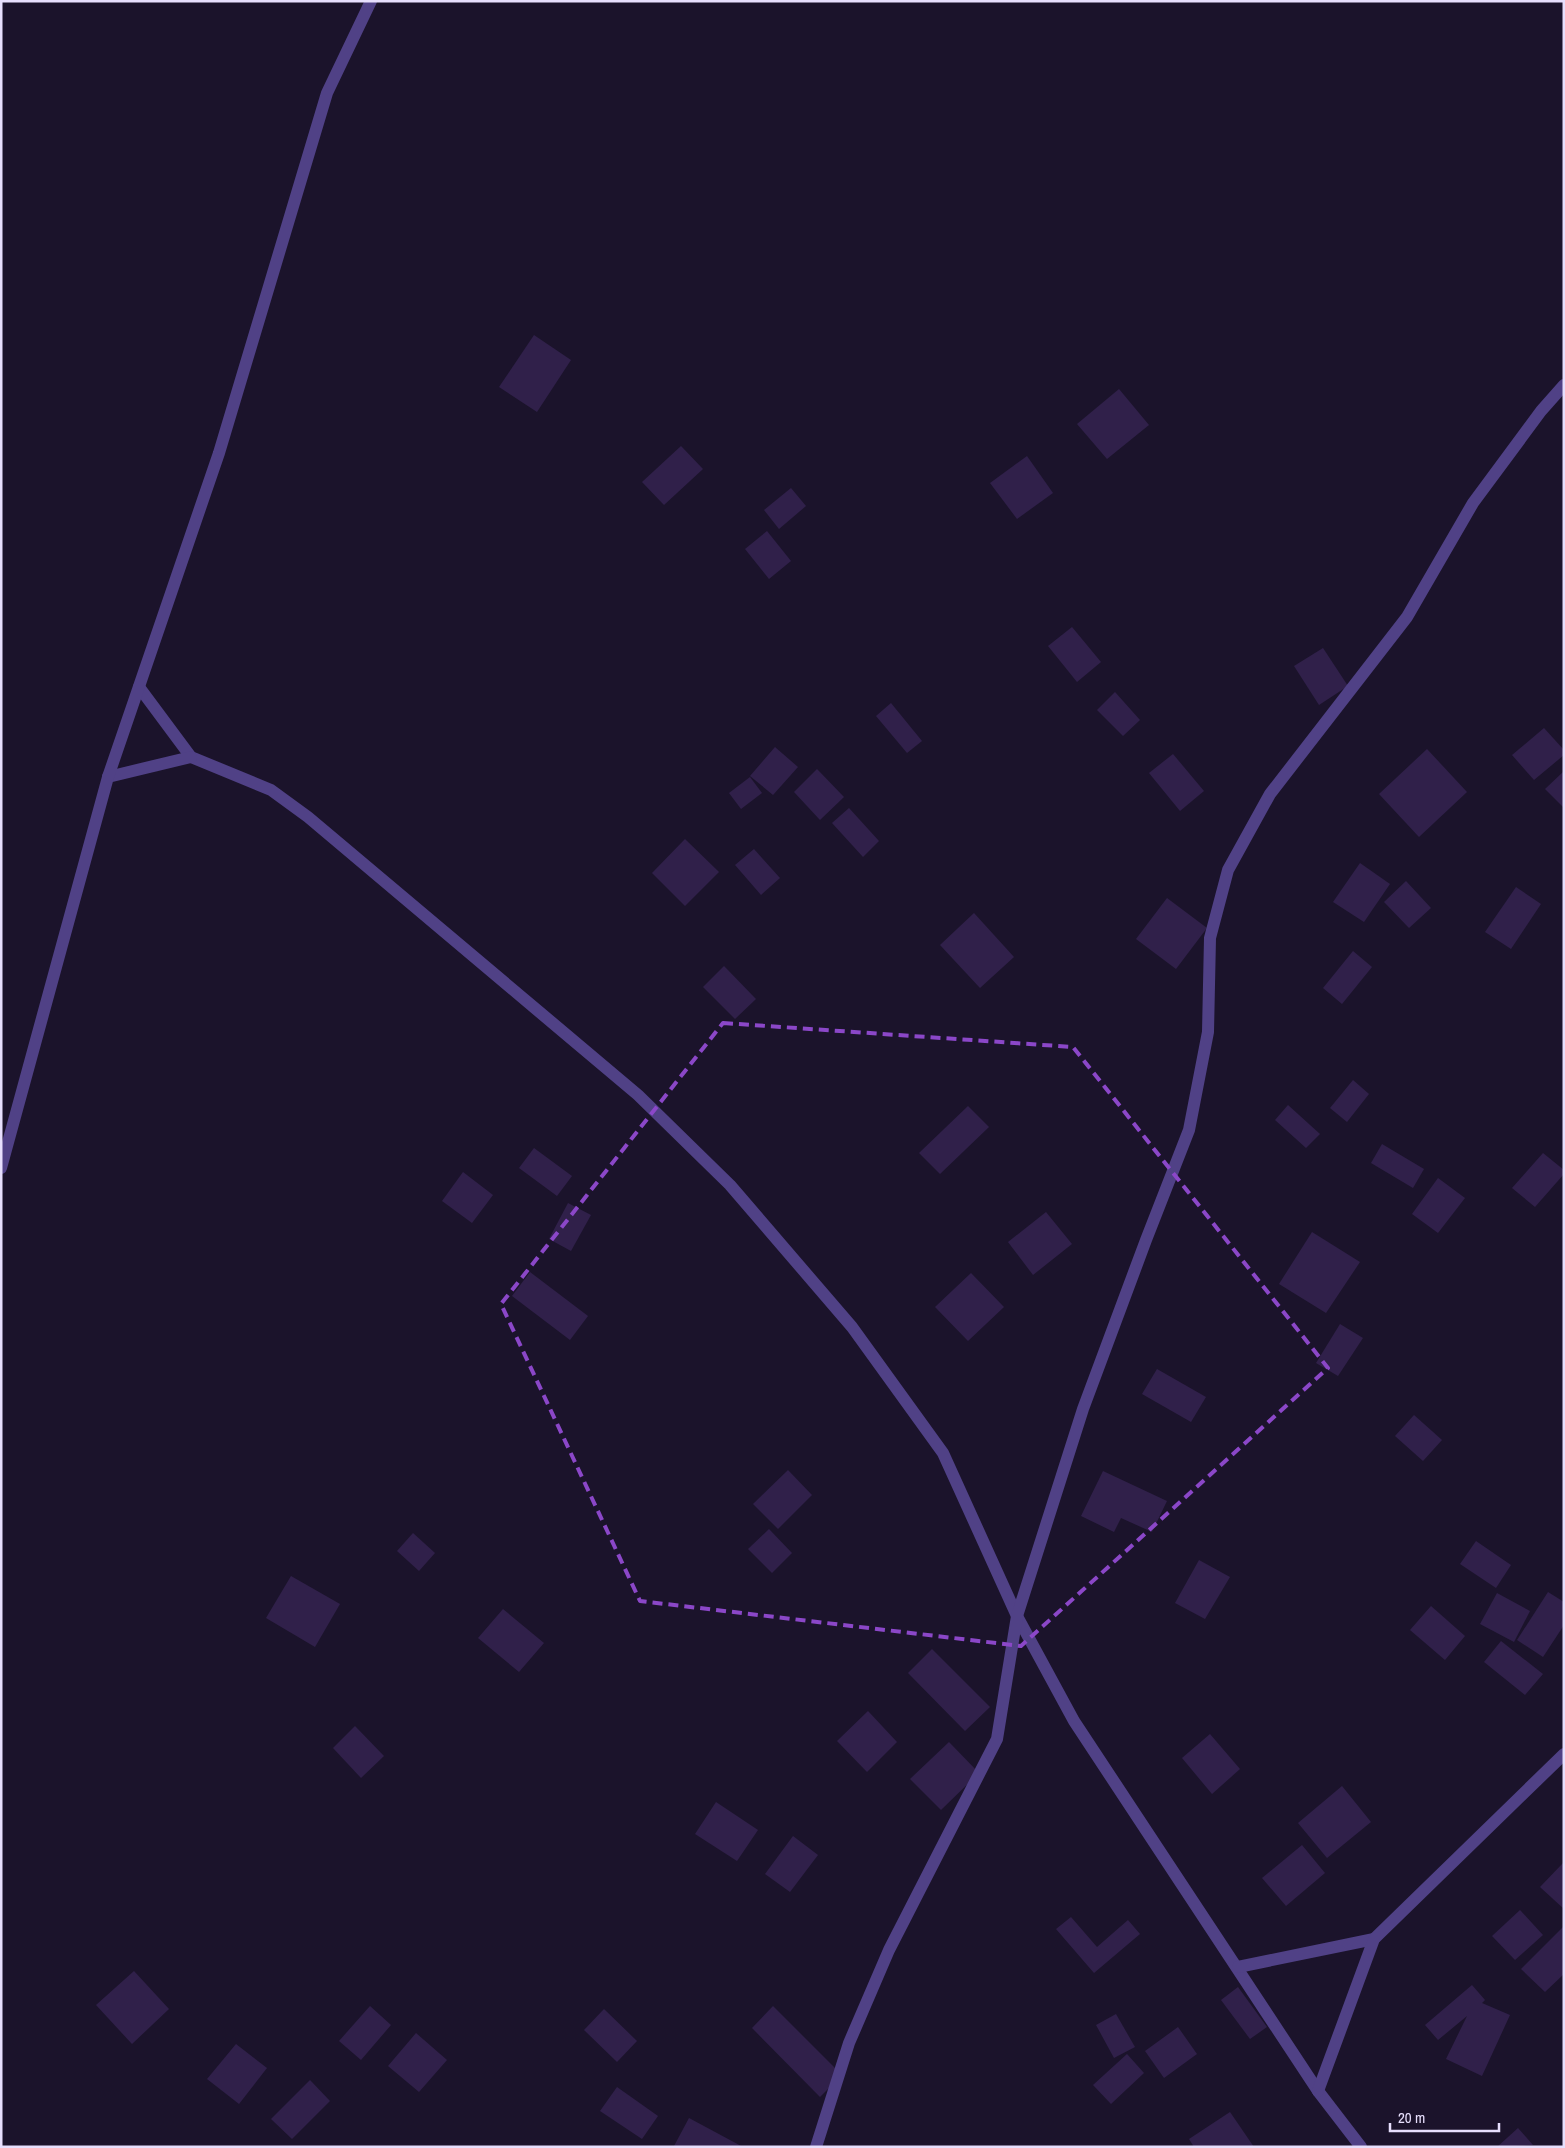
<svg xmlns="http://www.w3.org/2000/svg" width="1565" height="2148" viewBox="0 0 1565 2148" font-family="'Archivo Narrow',sans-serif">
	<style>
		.building { fill: #30204a }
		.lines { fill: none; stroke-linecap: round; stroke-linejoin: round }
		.street { stroke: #504186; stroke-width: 12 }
		.marked { fill: none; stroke: #8b47c8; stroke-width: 4; stroke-dasharray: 10 6; stroke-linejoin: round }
	</style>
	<rect width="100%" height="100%" fill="#1b132b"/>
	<!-- building -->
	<g class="building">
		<path d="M 534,335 L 571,360 L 537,412 L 499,387 Z"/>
		<path d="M 1119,389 L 1149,425 L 1107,459 L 1077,424 Z"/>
		<path d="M 681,446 L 703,469 L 664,505 L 642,482 Z"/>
		<path d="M 1027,456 L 1053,493 L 1017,519 L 990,483 Z"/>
		<path d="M 791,488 L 806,506 L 779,529 L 764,510 Z"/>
		<path d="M 767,531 L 791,561 L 769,579 L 745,549 Z"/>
		<path d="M 1072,627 L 1101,662 L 1077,682 L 1048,646 Z"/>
		<path d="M 1323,648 L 1348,686 L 1319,705 L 1294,666 Z"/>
		<path d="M 1115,692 L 1140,720 L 1123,736 L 1097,710 Z"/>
		<path d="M 891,703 L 922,741 L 907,753 L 876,716 Z"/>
		<path d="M 1544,728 L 1564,750 L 1564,755 L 1534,780 L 1512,755 Z"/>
		<path d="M 775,747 L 798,767 L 773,795 L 750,776 Z"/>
		<path d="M 1427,749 L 1467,792 L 1419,837 L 1379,794 Z"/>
		<path d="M 1173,754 L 1204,791 L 1180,811 L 1149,773 Z"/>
		<path d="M 817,769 L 844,797 L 820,820 L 794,792 Z"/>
		<path d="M 1564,771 L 1564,808 L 1545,789 Z"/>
		<path d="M 750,777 L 762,793 L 741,809 L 729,793 Z"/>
		<path d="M 849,808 L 879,841 L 863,857 L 832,823 Z"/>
		<path d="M 685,839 L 719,872 L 685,906 L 652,873 Z"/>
		<path d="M 754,849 L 780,878 L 761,895 L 735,865 Z"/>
		<path d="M 1360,863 L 1390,884 L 1364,922 L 1333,902 Z"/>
		<path d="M 1406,881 L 1431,908 L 1409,928 L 1384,902 Z"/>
		<path d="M 1516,887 L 1541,904 L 1511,949 L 1485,932 Z"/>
		<path d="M 1167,898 L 1207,928 L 1176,969 L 1136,939 Z"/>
		<path d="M 974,913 L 1014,957 L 980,988 L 940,945 Z"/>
		<path d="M 1353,951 L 1372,967 L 1342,1004 L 1323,988 Z"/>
		<path d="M 724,966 L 756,999 L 735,1019 L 703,987 Z"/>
		<path d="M 1353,1080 L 1369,1094 L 1347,1122 L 1330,1108 Z"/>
		<path d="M 1288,1105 L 1320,1134 L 1306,1148 L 1275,1120 Z"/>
		<path d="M 968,1106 L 989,1127 L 940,1174 L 919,1153 Z"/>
		<path d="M 1382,1144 L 1424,1169 L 1413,1188 L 1371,1163 Z"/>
		<path d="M 534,1148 L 572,1176 L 557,1196 L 519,1168 Z"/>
		<path d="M 1543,1153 L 1564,1170 L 1564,1174 L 1535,1207 L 1512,1188 Z"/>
		<path d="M 463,1172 L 493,1195 L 472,1223 L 442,1201 Z"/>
		<path d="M 1438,1178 L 1465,1198 L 1438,1233 L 1412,1214 Z"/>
		<path d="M 568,1203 L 591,1215 L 571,1251 L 549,1239 Z"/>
		<path d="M 1046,1212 L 1072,1244 L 1033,1275 L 1008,1242 Z"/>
		<path d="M 1312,1232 L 1360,1262 L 1326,1313 L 1279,1284 Z"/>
		<path d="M 530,1272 L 588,1316 L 570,1340 L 512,1296 Z"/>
		<path d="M 971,1273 L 1004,1307 L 968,1341 L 935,1307 Z"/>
		<path d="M 1340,1324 L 1363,1338 L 1338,1376 L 1316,1363 Z"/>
		<path d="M 1157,1369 L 1206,1397 L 1191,1422 L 1142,1394 Z"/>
		<path d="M 1414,1415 L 1442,1440 L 1423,1461 L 1395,1436 Z"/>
		<path d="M 788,1470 L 812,1495 L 778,1529 L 753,1504 Z"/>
		<path d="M 1103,1471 L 1167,1501 L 1152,1532 L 1121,1518 L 1114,1532 L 1081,1516 Z"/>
		<path d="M 769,1529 L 792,1553 L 772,1573 L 748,1549 Z"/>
		<path d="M 413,1533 L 435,1553 L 419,1571 L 397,1551 Z"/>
		<path d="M 1476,1541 L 1511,1565 L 1496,1588 L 1460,1564 Z"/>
		<path d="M 1199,1560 L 1230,1577 L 1205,1619 L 1175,1603 Z"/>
		<path d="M 291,1576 L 340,1604 L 315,1647 L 266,1618 Z"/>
		<path d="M 1548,1592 L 1564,1602 L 1564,1625 L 1543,1657 L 1517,1640 Z"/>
		<path d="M 1497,1593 L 1530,1611 L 1514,1642 L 1480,1624 Z"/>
		<path d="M 1431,1606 L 1465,1636 L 1445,1660 L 1410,1630 Z"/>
		<path d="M 503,1609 L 544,1643 L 519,1672 L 478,1638 Z"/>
		<path d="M 1501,1641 L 1543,1674 L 1525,1695 L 1484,1662 Z"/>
		<path d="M 932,1649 L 990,1707 L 965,1731 L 908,1673 Z"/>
		<path d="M 868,1711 L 897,1742 L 867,1772 L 837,1741 Z"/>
		<path d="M 355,1726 L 384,1756 L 361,1778 L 333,1748 Z"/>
		<path d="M 1210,1734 L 1240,1769 L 1212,1794 L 1182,1758 Z"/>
		<path d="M 949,1742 L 979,1773 L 941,1810 L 910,1779 Z"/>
		<path d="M 1342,1786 L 1371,1822 L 1327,1858 L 1298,1823 Z"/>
		<path d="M 716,1802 L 758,1830 L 737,1861 L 695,1834 Z"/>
		<path d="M 793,1836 L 818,1855 L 790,1892 L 765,1874 Z"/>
		<path d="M 1302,1845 L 1325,1873 L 1286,1906 L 1262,1878 Z"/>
		<path d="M 1564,1862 L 1564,1909 L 1540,1887 Z"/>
		<path d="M 1520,1910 L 1543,1935 L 1515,1960 L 1492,1936 Z"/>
		<path d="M 1071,1917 L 1097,1947 L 1128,1920 L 1140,1934 L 1094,1973 L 1056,1929 Z"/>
		<path d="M 1564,1926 L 1564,1974 L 1545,1992 L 1521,1969 Z"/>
		<path d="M 134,1971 L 169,2009 L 132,2044 L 96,2005 Z"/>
		<path d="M 1472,1985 L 1485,2000 L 1482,2003 L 1510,2015 L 1482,2076 L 1446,2059 L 1467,2016 L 1438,2040 L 1425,2025 Z"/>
		<path d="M 1238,1987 L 1267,2027 L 1250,2039 L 1221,2000 Z"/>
		<path d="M 370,2006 L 391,2025 L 361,2060 L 339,2041 Z"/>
		<path d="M 773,2006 L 842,2075 L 820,2097 L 752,2028 Z"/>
		<path d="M 604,2009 L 637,2041 L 617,2062 L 584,2030 Z"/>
		<path d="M 1116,2014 L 1135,2047 L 1114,2058 L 1096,2025 Z"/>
		<path d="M 1178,2027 L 1197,2054 L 1164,2078 L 1145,2051 Z"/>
		<path d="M 416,2033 L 447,2060 L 419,2092 L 388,2066 Z"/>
		<path d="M 236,2044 L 267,2068 L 239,2104 L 207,2079 Z"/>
		<path d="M 1127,2054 L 1144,2073 L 1111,2104 L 1093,2085 Z"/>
		<path d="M 310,2080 L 330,2101 L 292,2139 L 271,2119 Z"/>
		<path d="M 617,2087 L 658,2116 L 642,2139 L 600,2111 Z"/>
		<path d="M 1230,2112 L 1254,2147 L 1194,2147 L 1189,2139 Z"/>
		<path d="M 689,2118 L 743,2147 L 676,2147 L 674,2146 Z"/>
		<path d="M 1518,2128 L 1533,2145 L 1497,2147 Z"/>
	</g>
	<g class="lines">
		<!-- street -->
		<g class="street">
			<path d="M 139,687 L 191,757 L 271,790 L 308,817 L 638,1095 L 730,1185 L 852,1327 L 943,1453 L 1017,1616 L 1074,1721 L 1318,2091 L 1361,2147"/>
			<path d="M 108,777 L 191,757"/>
			<path d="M 1,1168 L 108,777 L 219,453 L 327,93 L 371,1"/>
			<path d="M 1238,1967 L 1374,1939"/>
			<path d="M 1318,2091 L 1374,1939 L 1564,1754"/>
			<path d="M 816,2147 L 849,2043 L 889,1950 L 997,1739 L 1017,1616 L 1083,1409 L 1146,1240 L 1189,1130 L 1208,1032 L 1210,938 L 1228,870 L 1270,794 L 1407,617 L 1473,503 L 1541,411 L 1564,385"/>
		</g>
	</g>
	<!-- marked area -->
	<path class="marked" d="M 723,1023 L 1073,1047 L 1328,1368 L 1021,1646 L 640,1601 L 501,1304 Z"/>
	<!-- border -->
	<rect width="1565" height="2148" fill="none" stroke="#e7dffd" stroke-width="5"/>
	<!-- scale -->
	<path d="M1390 2123v8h109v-8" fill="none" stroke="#e7dffd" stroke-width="2.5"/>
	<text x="1398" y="2123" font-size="15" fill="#e7dffd" stroke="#1b132b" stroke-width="4" paint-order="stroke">20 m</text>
</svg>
